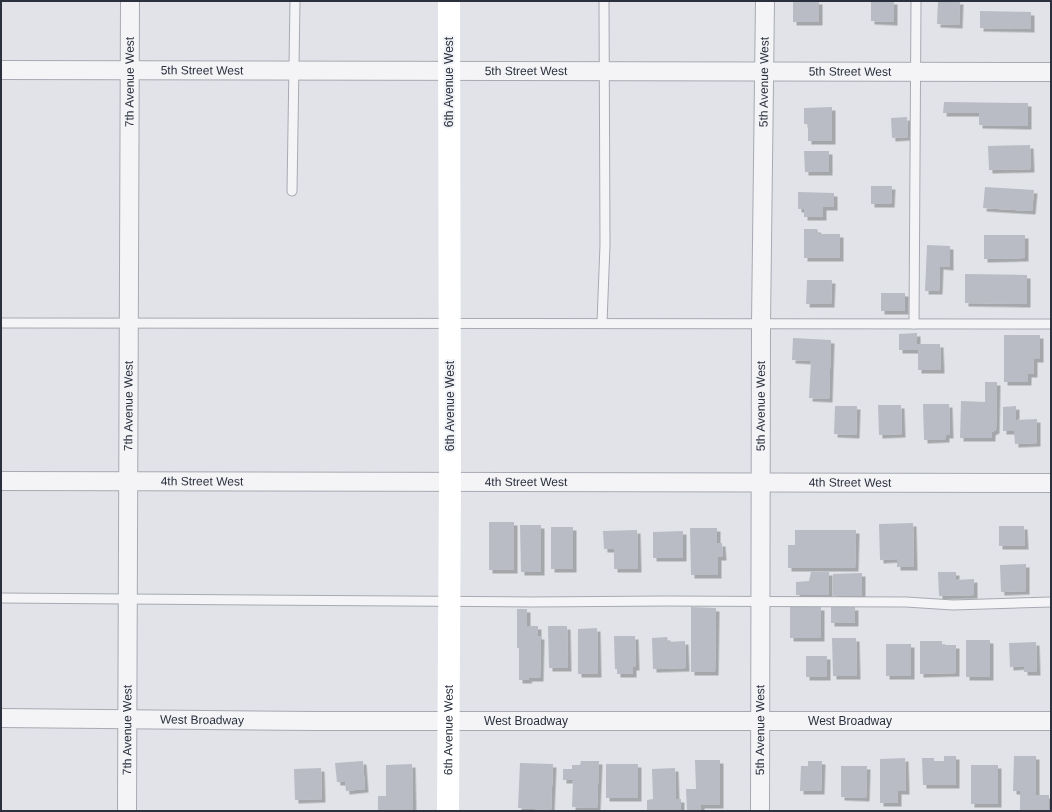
<svg xmlns="http://www.w3.org/2000/svg" width="1052" height="812" viewBox="0 0 1052 812" font-family="Helvetica,sans-serif">
	<style>
		.building { fill: #b9bcc5; filter: url(#shadow) }
		.lines { fill: none; stroke-linecap: round; stroke-linejoin: round }
		.lane-casing { stroke: #a7aab2; stroke-width: 11 }
		.street-casing { stroke: #a7aab2; stroke-width: 20 }
		.lane { stroke: #f4f4f7; stroke-width: 9 }
		.street { stroke: #f4f4f7; stroke-width: 18 }
		.secondary { stroke: #fff; stroke-width: 22 }
		.labels { text-anchor: middle; stroke-width: 4; stroke-linejoin: round; paint-order: stroke }
		.street-label { font-size: 12px; fill: #2b303e; stroke: #f1f2f6 }
	</style>
	<defs>
		<filter id="shadow"><feDropShadow dx="3.5" dy="3.5" stdDeviation="0" flood-color="#0004"/></filter>
	</defs>
	<rect width="100%" height="100%" fill="#e1e3e8"/>
	<!-- building -->
	<g class="building">
		<rect x="793" y="1" width="26" height="21"/>
		<path d="M 871,1 L 894,1 L 894,22 L 871,21 Z"/>
		<path d="M 938,1 L 960,1 L 959,25 L 937,24 Z"/>
		<path d="M 980,11 L 1031,12 L 1031,29 L 980,28 Z"/>
		<path d="M 944,102 L 1028,103 L 1028,126 L 979,125 L 979,113 L 943,113 Z"/>
		<path d="M 832,107 L 832,141 L 808,141 L 808,124 L 804,124 L 804,108 Z"/>
		<path d="M 907,117 L 908,137 L 892,138 L 891,118 Z"/>
		<path d="M 1030,145 L 1031,169 L 989,170 L 988,146 Z"/>
		<path d="M 804,151 L 829,151 L 829,172 L 805,172 Z"/>
		<path d="M 871,186 L 892,186 L 891,204 L 871,204 Z"/>
		<path d="M 985,187 L 1034,190 L 1032,211 L 983,208 Z"/>
		<path d="M 798,192 L 834,193 L 834,207 L 823,207 L 823,217 L 804,217 L 804,209 L 798,209 Z"/>
		<path d="M 804,229 L 817,229 L 819,234 L 840,234 L 840,258 L 804,258 Z"/>
		<path d="M 984,235 L 1025,235 L 1025,258 L 984,259 Z"/>
		<path d="M 927,245 L 950,246 L 950,267 L 940,266 L 939,291 L 925,291 Z"/>
		<path d="M 965,274 L 1027,275 L 1027,304 L 965,303 Z"/>
		<path d="M 807,280 L 832,280 L 831,304 L 806,304 Z"/>
		<rect x="881" y="293" width="24" height="18"/>
		<path d="M 917,333 L 917,344 L 940,344 L 941,370 L 918,370 L 918,350 L 899,350 L 899,334 Z"/>
		<path d="M 1004,335 L 1040,335 L 1040,359 L 1034,359 L 1034,374 L 1028,374 L 1028,382 L 1004,382 Z"/>
		<path d="M 793,338 L 831,340 L 829,399 L 809,398 L 811,361 L 792,360 Z"/>
		<path d="M 985,382 L 997,382 L 996,430 L 992,432 L 992,438 L 960,438 L 961,401 L 985,402 Z"/>
		<path d="M 923,404 L 949,404 L 950,435 L 946,435 L 946,439 L 924,440 Z"/>
		<path d="M 878,405 L 901,405 L 902,434 L 879,435 Z"/>
		<path d="M 835,406 L 857,406 L 856,435 L 834,434 Z"/>
		<path d="M 1016,406 L 1016,420 L 1037,419 L 1037,443 L 1015,444 L 1014,431 L 1003,431 L 1003,407 Z"/>
		<rect x="489" y="522" width="25" height="48"/>
		<path d="M 913,523 L 914,567 L 897,567 L 897,559 L 880,560 L 879,524 Z"/>
		<path d="M 520,525 L 541,525 L 541,572 L 521,572 Z"/>
		<path d="M 999,526 L 1024,526 L 1025,546 L 999,546 Z"/>
		<rect x="551" y="527" width="22" height="42"/>
		<path d="M 690,528 L 717,528 L 717,543 L 722,543 L 723,557 L 718,557 L 718,575 L 691,575 Z"/>
		<path d="M 637,530 L 638,569 L 614,569 L 614,549 L 604,549 L 603,531 Z"/>
		<path d="M 795,530 L 856,530 L 855,568 L 788,568 L 788,545 L 795,545 Z"/>
		<path d="M 683,531 L 683,558 L 653,558 L 653,532 Z"/>
		<path d="M 1026,564 L 1026,591 L 1001,592 L 1000,565 Z"/>
		<path d="M 811,572 L 829,572 L 829,595 L 796,595 L 796,582 L 809,581 Z"/>
		<path d="M 938,572 L 956,572 L 956,580 L 974,579 L 974,595 L 939,596 Z"/>
		<path d="M 862,573 L 862,596 L 833,596 L 833,574 Z"/>
		<path d="M 691,607 L 716,608 L 715,672 L 691,672 Z"/>
		<rect x="790" y="607" width="31" height="31"/>
		<rect x="831" y="607" width="24" height="16"/>
		<path d="M 517,609 L 527,609 L 527,626 L 538,626 L 538,636 L 541,636 L 540,678 L 528,678 L 529,680 L 519,680 L 519,648 L 517,648 Z"/>
		<path d="M 548,626 L 567,626 L 568,668 L 549,668 Z"/>
		<path d="M 597,628 L 598,674 L 578,674 L 578,629 Z"/>
		<path d="M 614,636 L 635,636 L 636,667 L 633,667 L 633,674 L 617,674 L 617,669 L 615,669 Z"/>
		<path d="M 667,637 L 668,642 L 685,641 L 686,668 L 653,669 L 652,638 Z"/>
		<path d="M 832,638 L 856,638 L 857,676 L 833,676 Z"/>
		<rect x="966" y="640" width="24" height="37"/>
		<path d="M 920,641 L 942,641 L 942,645 L 956,645 L 956,673 L 920,674 Z"/>
		<path d="M 1036,642 L 1037,672 L 1024,672 L 1024,666 L 1010,667 L 1009,643 Z"/>
		<rect x="886" y="644" width="25" height="32"/>
		<rect x="806" y="656" width="21" height="21"/>
		<path d="M 944,756 L 956,756 L 956,785 L 923,785 L 922,758 L 934,758 L 934,761 L 944,761 Z"/>
		<path d="M 1014,756 L 1036,756 L 1036,795 L 1049,795 L 1049,811 L 1020,811 L 1020,791 L 1013,791 Z"/>
		<path d="M 905,758 L 906,791 L 898,791 L 898,803 L 880,803 L 880,759 Z"/>
		<path d="M 695,760 L 720,760 L 720,805 L 701,805 L 701,811 L 687,811 L 686,789 L 696,789 Z"/>
		<path d="M 363,761 L 365,789 L 346,791 L 345,782 L 337,782 L 335,763 Z"/>
		<path d="M 581,761 L 599,761 L 597,808 L 572,807 L 573,780 L 563,780 L 563,769 L 572,769 L 572,765 L 580,765 Z"/>
		<path d="M 808,761 L 822,761 L 821,791 L 800,791 L 801,766 L 808,766 Z"/>
		<path d="M 520,763 L 553,764 L 551,810 L 518,808 Z"/>
		<path d="M 412,764 L 413,811 L 378,811 L 378,796 L 386,796 L 386,765 Z"/>
		<rect x="606" y="764" width="32" height="34"/>
		<rect x="971" y="765" width="27" height="39"/>
		<path d="M 841,766 L 867,766 L 866,798 L 841,797 Z"/>
		<path d="M 321,768 L 322,799 L 295,800 L 294,769 Z"/>
		<path d="M 675,768 L 676,799 L 681,799 L 681,811 L 647,811 L 647,800 L 653,799 L 652,769 Z"/>
	</g>
	<g class="lines">
		<defs>
			<g id="lane">
				<path d="M 292,191 L 295,1"/>
				<path d="M 1,323 L 1051,324"/>
				<path d="M 602,323 L 605,245 L 604,1"/>
				<path d="M 914,324 L 916,1"/>
				<path d="M 1,598 L 531,602 L 667,601 L 906,602 L 953,605 L 1051,602"/>
			</g>
			<g id="street">
				<path id="s1" d="M 1,70 L 1051,72"/>
				<path id="s2" d="M 1,481 L 1051,483"/>
				<path id="s3" d="M 1,718 L 313,721 L 1051,721"/>
				<path id="s4" d="M 127,811 L 130,1"/>
				<path id="s5" d="M 760,811 L 761,324 L 765,1"/>
			</g>
		</defs>
		<!-- lane casing -->
		<use href="#lane" class="lane-casing"/>
		<!-- street casing -->
		<use href="#street" class="street-casing"/>
		<!-- lane -->
		<use href="#lane" class="lane"/>
		<!-- street -->
		<use href="#street" class="street"/>
		<!-- secondary -->
		<path class="secondary" id="s6" d="M 448,811 L 450,482 L 449,1"/>
	</g>
	<g class="labels">
		<!-- street labels -->
		<g class="street-label">
			<text dy="4" stroke="none"><textPath href="#s1" startOffset="201">5th Street West</textPath></text>
			<text dy="4" stroke="none"><textPath href="#s1" startOffset="525">5th Street West</textPath></text>
			<text dy="4" stroke="none"><textPath href="#s1" startOffset="849">5th Street West</textPath></text>
			<text dy="4" stroke="none"><textPath href="#s4" startOffset="729">7th Avenue West</textPath></text>
			<text transform="translate(449 82) rotate(-90)" y="4">6th Avenue West</text>
			<text dy="4" stroke="none"><textPath href="#s5" startOffset="729">5th Avenue West</textPath></text>
			<text dy="4" stroke="none"><textPath href="#s4" startOffset="405">7th Avenue West</textPath></text>
			<text transform="translate(450 406) rotate(-90)" y="4">6th Avenue West</text>
			<text dy="4" stroke="none"><textPath href="#s5" startOffset="405">5th Avenue West</textPath></text>
			<text dy="4" stroke="none"><textPath href="#s2" startOffset="201">4th Street West</textPath></text>
			<text dy="4" stroke="none"><textPath href="#s2" startOffset="525">4th Street West</textPath></text>
			<text dy="4" stroke="none"><textPath href="#s2" startOffset="849">4th Street West</textPath></text>
			<text dy="4" stroke="none"><textPath href="#s3" startOffset="201">West Broadway</textPath></text>
			<text dy="4" stroke="none"><textPath href="#s3" startOffset="525">West Broadway</textPath></text>
			<text dy="4" stroke="none"><textPath href="#s3" startOffset="849">West Broadway</textPath></text>
			<text dy="4" stroke="none"><textPath href="#s4" startOffset="81">7th Avenue West</textPath></text>
			<text dy="4" stroke="none"><textPath href="#s6" startOffset="81">6th Avenue West</textPath></text>
			<text dy="4" stroke="none"><textPath href="#s5" startOffset="81">5th Avenue West</textPath></text>
		</g>
	</g>
	<!-- border -->
	<rect width="1052" height="812" fill="none" stroke="#2b303e" stroke-width="4"/>
</svg>
